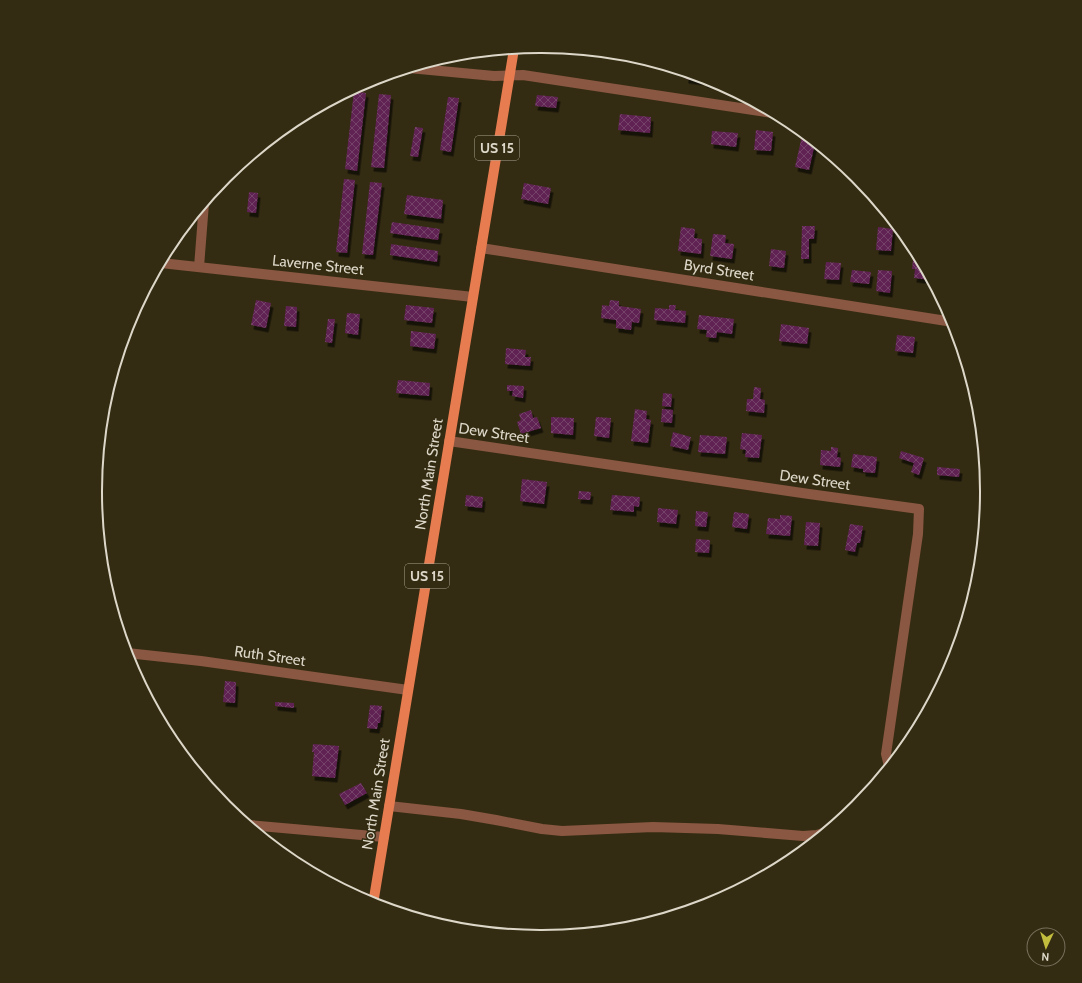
<svg xmlns="http://www.w3.org/2000/svg" width="1082" height="983" viewBox="0 0 1082 983" font-family="Cabin,sans-serif">
	<style>
		.building { fill: url(#building-cross-hatch); filter: url(#shadow) }
		.lines { fill: none; stroke-linecap: round; stroke-linejoin: round }
		.minor { stroke: #8a5742; stroke-width: 10 }
		.primary { stroke: #e67c50; stroke-width: 10 }
		.labels { text-anchor: middle; stroke-width: 3; stroke-linejoin: round; paint-order: stroke }
		.shield { fill: #342c12; stroke: #aaa491; stroke-width: 1 }
		.shield-label { font-size: 14px; font-weight: bold; fill: #dcd7c8 }
		.street-label { font-size: 15px; fill: #dcd7c8; stroke: #342c12 }
		.rim { fill: none; stroke: #dcd7c8; stroke-width: 2 }
	</style>
	<defs>
		<pattern id="building-cross-hatch" width="8" height="8" patternUnits="userSpaceOnUse"><rect width="8" height="8" fill="#5f2353"/><path d="M0 0l8 8M0 8l8-8" fill="none" stroke="#75426a"/></pattern>
		<filter id="shadow"><feDropShadow dx="2.5" dy="4.5" stdDeviation="0" flood-color="#0009"/></filter>
	</defs>
	<rect width="100%" height="100%" fill="#342c12"/>
	<!-- building -->
	<g class="building">
		<path d="M 686,72 L 701,77 L 701,81 L 686,79 Z"/>
		<path d="M 705,78 L 712,80 L 720,85 L 704,83 Z"/>
		<path d="M 354,91 L 366,93 L 357,171 L 345,169 Z"/>
		<path d="M 379,94 L 391,95 L 384,168 L 371,167 Z"/>
		<path d="M 537,95 L 558,97 L 556,108 L 535,106 Z"/>
		<path d="M 448,97 L 459,98 L 451,152 L 440,150 Z"/>
		<path d="M 620,114 L 651,117 L 650,133 L 618,130 Z"/>
		<path d="M 415,127 L 423,128 L 418,157 L 410,156 Z"/>
		<path d="M 756,130 L 773,132 L 771,151 L 754,150 Z"/>
		<path d="M 712,131 L 738,133 L 736,147 L 711,144 Z"/>
		<path d="M 802,136 L 809,138 L 815,143 L 809,170 L 795,167 Z"/>
		<path d="M 344,179 L 355,180 L 347,253 L 336,252 Z"/>
		<path d="M 370,182 L 382,183 L 373,255 L 362,254 Z"/>
		<path d="M 524,183 L 551,188 L 548,204 L 521,199 Z"/>
		<path d="M 249,192 L 258,193 L 256,213 L 247,212 Z"/>
		<path d="M 407,195 L 443,200 L 441,219 L 404,214 Z"/>
		<path d="M 392,222 L 440,229 L 438,240 L 390,233 Z"/>
		<path d="M 802,226 L 815,226 L 814,239 L 809,239 L 809,259 L 801,259 Z"/>
		<path d="M 681,227 L 695,229 L 694,238 L 702,239 L 701,254 L 678,251 Z"/>
		<path d="M 878,227 L 893,229 L 891,251 L 876,250 Z"/>
		<path d="M 713,234 L 726,235 L 725,243 L 734,244 L 732,259 L 710,256 Z"/>
		<path d="M 391,244 L 438,251 L 437,262 L 390,255 Z"/>
		<path d="M 771,249 L 786,251 L 784,268 L 769,266 Z"/>
		<path d="M 914,251 L 915,252 L 931,280 L 914,278 L 915,269 L 912,269 Z"/>
		<path d="M 826,262 L 841,263 L 839,280 L 824,279 Z"/>
		<path d="M 852,270 L 871,272 L 869,284 L 850,282 Z"/>
		<path d="M 878,270 L 892,271 L 890,293 L 876,291 Z"/>
		<path d="M 256,300 L 271,303 L 266,328 L 251,325 Z"/>
		<path d="M 610,300 L 619,301 L 619,306 L 641,309 L 639,323 L 632,322 L 631,330 L 616,328 L 616,320 L 601,318 L 602,305 L 609,306 Z"/>
		<path d="M 406,305 L 434,308 L 432,323 L 404,320 Z"/>
		<path d="M 669,305 L 676,305 L 675,310 L 686,311 L 685,323 L 654,320 L 655,308 L 669,309 Z"/>
		<path d="M 286,306 L 297,307 L 296,327 L 284,326 Z"/>
		<path d="M 347,313 L 360,314 L 358,335 L 345,333 Z"/>
		<path d="M 699,315 L 734,319 L 732,334 L 717,332 L 716,338 L 706,337 L 707,330 L 697,329 Z"/>
		<path d="M 328,319 L 335,319 L 332,343 L 325,342 Z"/>
		<path d="M 781,324 L 809,328 L 807,344 L 779,341 Z"/>
		<path d="M 411,331 L 436,334 L 434,349 L 410,346 Z"/>
		<path d="M 897,335 L 915,337 L 913,353 L 895,351 Z"/>
		<path d="M 506,348 L 526,350 L 525,357 L 531,357 L 530,366 L 505,364 Z"/>
		<path d="M 398,380 L 430,383 L 429,396 L 396,393 Z"/>
		<path d="M 507,385 L 524,386 L 523,398 L 512,396 L 513,391 L 507,391 Z"/>
		<path d="M 754,387 L 761,388 L 760,399 L 765,400 L 764,413 L 746,411 L 747,399 L 753,399 Z"/>
		<path d="M 663,393 L 672,394 L 671,407 L 662,406 Z"/>
		<path d="M 635,409 L 647,411 L 646,419 L 651,420 L 648,443 L 631,441 Z"/>
		<path d="M 662,409 L 673,410 L 672,423 L 661,422 Z"/>
		<path d="M 531,410 L 533,418 L 537,417 L 541,428 L 521,434 L 517,422 L 521,420 L 519,414 Z"/>
		<path d="M 551,417 L 574,418 L 573,435 L 551,433 Z"/>
		<path d="M 596,417 L 611,418 L 609,438 L 594,436 Z"/>
		<path d="M 673,432 L 691,437 L 688,450 L 670,446 Z"/>
		<path d="M 742,433 L 762,435 L 759,458 L 745,457 L 746,450 L 740,449 Z"/>
		<path d="M 700,435 L 727,437 L 725,454 L 698,452 Z"/>
		<path d="M 831,447 L 838,448 L 837,457 L 841,458 L 840,467 L 820,465 L 821,450 L 831,451 Z"/>
		<path d="M 901,451 L 924,458 L 919,475 L 911,472 L 914,463 L 899,458 Z"/>
		<path d="M 853,454 L 877,457 L 875,473 L 863,472 L 863,469 L 851,467 Z"/>
		<path d="M 937,467 L 960,469 L 959,477 L 937,475 Z"/>
		<path d="M 522,479 L 547,482 L 544,504 L 520,501 Z"/>
		<path d="M 579,491 L 591,492 L 590,500 L 578,499 Z"/>
		<path d="M 466,495 L 483,497 L 482,508 L 465,506 Z"/>
		<path d="M 612,495 L 640,497 L 639,507 L 634,506 L 634,512 L 610,510 Z"/>
		<path d="M 658,508 L 678,510 L 676,524 L 657,522 Z"/>
		<path d="M 696,511 L 708,512 L 706,527 L 695,526 Z"/>
		<path d="M 734,512 L 749,514 L 747,529 L 732,527 Z"/>
		<path d="M 780,515 L 792,516 L 790,536 L 766,534 L 768,518 L 780,519 Z"/>
		<path d="M 806,522 L 820,523 L 818,546 L 804,545 Z"/>
		<path d="M 850,524 L 863,526 L 860,543 L 857,543 L 855,552 L 845,550 Z"/>
		<path d="M 696,539 L 710,540 L 709,553 L 695,552 Z"/>
		<path d="M 225,681 L 236,682 L 235,703 L 223,702 Z"/>
		<path d="M 275,702 L 294,703 L 294,708 L 275,706 Z"/>
		<path d="M 370,705 L 382,706 L 380,723 L 378,723 L 377,729 L 367,728 Z"/>
		<path d="M 313,744 L 339,746 L 335,778 L 312,776 L 314,752 L 312,752 Z"/>
		<path d="M 361,783 L 367,793 L 345,805 L 339,794 Z"/>
	</g>
	<g class="lines">
		<!-- minor -->
		<g class="minor">
			<path d="M 409,68 L 494,76 L 523,75 L 773,113"/>
			<path d="M 481,248 L 953,322"/>
			<path d="M 161,263 L 473,297"/>
			<path d="M 199,267 L 204,203"/>
			<path d="M 449,441 L 809,494 L 919,509 L 918,534 L 886,754 L 889,766"/>
			<path d="M 127,653 L 201,661 L 408,690"/>
			<path d="M 389,806 L 461,814 L 496,820 L 542,829 L 562,831 L 653,827 L 718,829 L 803,836 L 817,835 L 823,833"/>
			<path d="M 249,825 L 384,837"/>
		</g>
		<!-- primary -->
		<path class="primary" d="M 373,904 L 514,49"/>
	</g>
	<g class="labels">
		<!-- shield labels -->
		<g class="shield">
			<rect x="475" y="136" width="44" height="24" rx="3"/>
			<rect x="405" y="564" width="44" height="24" rx="3"/>
		</g>
		<g class="shield-label">
			<text x="497" y="153">US 15</text>
			<text x="427" y="581">US 15</text>
		</g>
		<!-- street labels -->
		<g class="street-label">
			<text transform="translate(318 265) rotate(6)" y="5">Laverne Street</text>
			<text transform="translate(719 270) rotate(9)" y="5">Byrd Street</text>
			<text transform="translate(494 433) rotate(8)" y="5">Dew Street</text>
			<text transform="translate(429 474) rotate(-81)" y="5">North Main Street</text>
			<text transform="translate(815 480) rotate(8)" y="5">Dew Street</text>
			<text transform="translate(270 656) rotate(8)" y="5">Ruth Street</text>
			<text transform="translate(376 794) rotate(-81)" y="5">North Main Street</text>
		</g>
	</g>
	<!-- crop -->
	<path d="M0 0H1082V983H0ZM540 53H542A438 438 0 0 1 980 491V492A438 438 0 0 1 542 930H540A438 438 0 0 1 102 492V491A438 438 0 0 1 540 53Z" fill="#342c12" fill-rule="evenodd"/>
	<path class="rim" d="M540 53H542A438 438 0 0 1 980 491V492A438 438 0 0 1 542 930H540A438 438 0 0 1 102 492V491A438 438 0 0 1 540 53Z"/>
	<!-- north arrow -->
	<g transform="translate(1046 947) rotate(184)"><circle r="19" fill="#342c12" stroke="#77705b"/>
	<path d="M0-3L7 15L0 10L-7 15Z" fill="#c3bd3e"/>
	<text y="-6" font-size="11" font-weight="bold" text-anchor="middle" fill="#dcd7c8">N</text>
	</g>
</svg>
